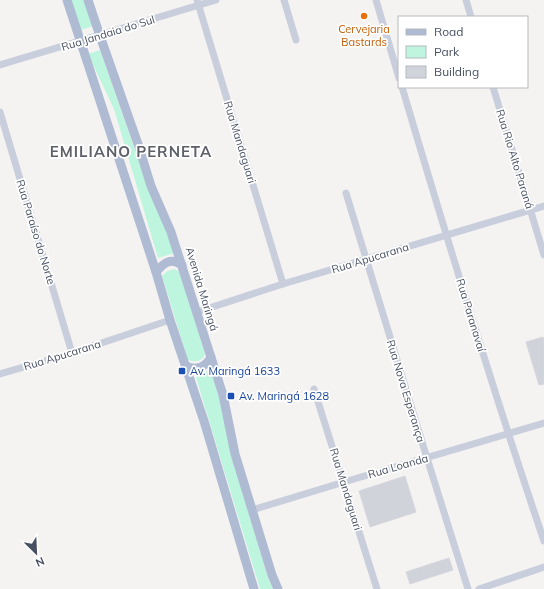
<svg xmlns="http://www.w3.org/2000/svg" width="544" height="589" viewBox="0 0 544 589" font-family="Mulish,sans-serif">
	<style>
		.green { fill: #bdf5de }
		.building { fill: #d1d3da; stroke: #d6d6de }
		.lines { fill: none; stroke-linecap: round; stroke-linejoin: round }
		.minor { stroke: #c8cedb; stroke-width: 7 }
		.major { stroke: #afbad3; stroke-width: 9 }
		.food-dot { fill: #e8710a; stroke: #fff; stroke-width: 1.5 }
		.transit-dot { fill: #1a4fb4; stroke: #fff; stroke-width: 1.5 }
		.labels { text-anchor: middle; stroke-width: 3.5; stroke-linejoin: round; paint-order: stroke }
		.food-label { font-size: 11px; fill: #c56008; stroke: #fff }
		.street-label { font-size: 11px; fill: #475062; stroke: #fff }
		.transit-label { font-size: 11px; fill: #164399; stroke: #fff; text-anchor: start }
		.district-label { font-size: 15px; font-weight: bold; letter-spacing: 1px; fill: #5d6068; stroke: #fff }
	</style>
	<rect width="100%" height="100%" fill="#f5f3f2"/>
	<!-- green -->
	<g class="green">
		<path d="M 71,0 L 85,0 L 93,26 L 81,30 Z"/>
		<path d="M 100,50 L 148,187 L 175,253 L 158,258 L 114,109 L 88,54 Z"/>
		<path d="M 174,269 L 180,272 L 205,354 C 202,361 196,363 188,360 L 162,276 L 167,271 Z"/>
		<path d="M 210,369 L 219,397 L 231,455 L 268,578 L 273,589 L 260,589 L 195,374 L 205,373 Z"/>
	</g>
	<!-- building -->
	<g class="building">
		<path d="M 543,337 L 544,341 L 544,384 L 539,385 L 526,342 Z"/>
		<path d="M 405,476 L 416,512 L 370,527 L 359,491 Z"/>
		<path d="M 449,558 L 453,570 L 410,584 L 406,572 Z"/>
	</g>
	<g class="lines">
		<!-- minor -->
		<g class="minor">
			<path d="M 197,0 L 283,284"/>
			<path d="M 284,0 L 296,40"/>
			<path d="M 376,0 L 399,78"/>
			<path d="M 466,0 L 471,17"/>
			<path d="M 0,65 L 216,0"/>
			<path d="M 402,87 C 447,239 493,391 544,541"/>
			<path d="M 493,87 L 544,255"/>
			<path d="M 0,112 L 72,353"/>
			<path d="M 346,193 L 427,458 L 468,589"/>
			<path d="M 197,312 L 283,284 L 544,206"/>
			<path d="M 0,374 L 72,353 L 170,320"/>
			<path d="M 314,389 L 377,589"/>
			<path d="M 252,510 L 344,482 L 544,423"/>
			<path d="M 479,589 L 544,567"/>
		</g>
		<!-- major -->
		<g class="major">
			<path d="M 67,0 L 156,272 L 170,320 L 204,421 L 254,589"/>
			<path d="M 88,0 L 100,36 L 138,144 L 151,186 L 171,232 L 223,395 L 235,454 L 272,575 L 278,589"/>
			<path d="M 156,272 C 164,263 170,257 182,265"/>
			<path d="M 186,366 C 196,371 206,367 211,357"/>
		</g>
	</g>
	<!-- markers -->
	<circle class="food-dot" cx="364" cy="16" r="4"/>
	<g class="transit-dot">
		<rect x="178" y="367" width="8" height="8" rx="2"/>
		<rect x="227" y="392" width="8" height="8" rx="2"/>
	</g>
	<g class="labels">
		<!-- food labels -->
		<g class="food-label">
			<text x="364" y="33">Cervejaria<tspan x="364" dy="13">Bastards</tspan></text>
		</g>
		<!-- street labels -->
		<g class="street-label">
			<text transform="translate(108 33) rotate(-17)" y="4">Rua Jandaia do Sul</text>
			<text transform="translate(240 142) rotate(73)" y="4">Rua Mandaguari</text>
			<text transform="translate(515 159) rotate(73)" y="4">Rua Rio Alto Paraná</text>
			<text transform="translate(36 232) rotate(73)" y="4">Rua Paraíso do Norte</text>
			<text transform="translate(370 258) rotate(-17)" y="4">Rua Apucarana</text>
			<text transform="translate(202 289) rotate(73)" y="4">Avenida Maringá</text>
			<text transform="translate(471 315) rotate(73)" y="4">Rua Paranavaí</text>
			<text transform="translate(62 355) rotate(-17)" y="4">Rua Apucarana</text>
			<text transform="translate(406 391) rotate(73)" y="4">Rua Nova Esperança</text>
			<text transform="translate(398 466) rotate(-16)" y="4">Rua Loanda</text>
			<text transform="translate(346 489) rotate(73)" y="4">Rua Mandaguari</text>
		</g>
		<!-- transit labels -->
		<g class="transit-label">
			<text x="190" y="375">Av. Maringá 1633</text>
			<text x="239" y="400">Av. Maringá 1628</text>
		</g>
		<!-- district labels -->
		<g class="district-label">
			<text x="131" y="157">EMILIANO PERNETA</text>
		</g>
	</g>
	<!-- legend -->
	<rect x="398" y="16" width="130" height="72" fill="#ffffff" stroke="#b5b9c0"/>
	<rect x="406" y="29" width="20" height="6" fill="#afbad3" stroke="#b5b9c0"/>
	<text x="434" y="36" font-size="12" fill="#475062">Road</text>
	<rect x="406" y="46" width="20" height="12" fill="#bdf5de" stroke="#b5b9c0"/>
	<text x="434" y="56" font-size="12" fill="#475062">Park</text>
	<rect x="406" y="66" width="20" height="12" fill="#d1d3da" stroke="#b5b9c0"/>
	<text x="434" y="76" font-size="12" fill="#475062">Building</text>
	<!-- north arrow -->
	<g transform="translate(36 553) rotate(156)" stroke="#ffffff" stroke-width="3" paint-order="stroke">
	<path d="M0-3L7 15L0 10L-7 15Z" fill="#475062"/>
	<text y="-6" font-size="11" font-weight="bold" text-anchor="middle" fill="#475062">N</text>
	</g>
</svg>
